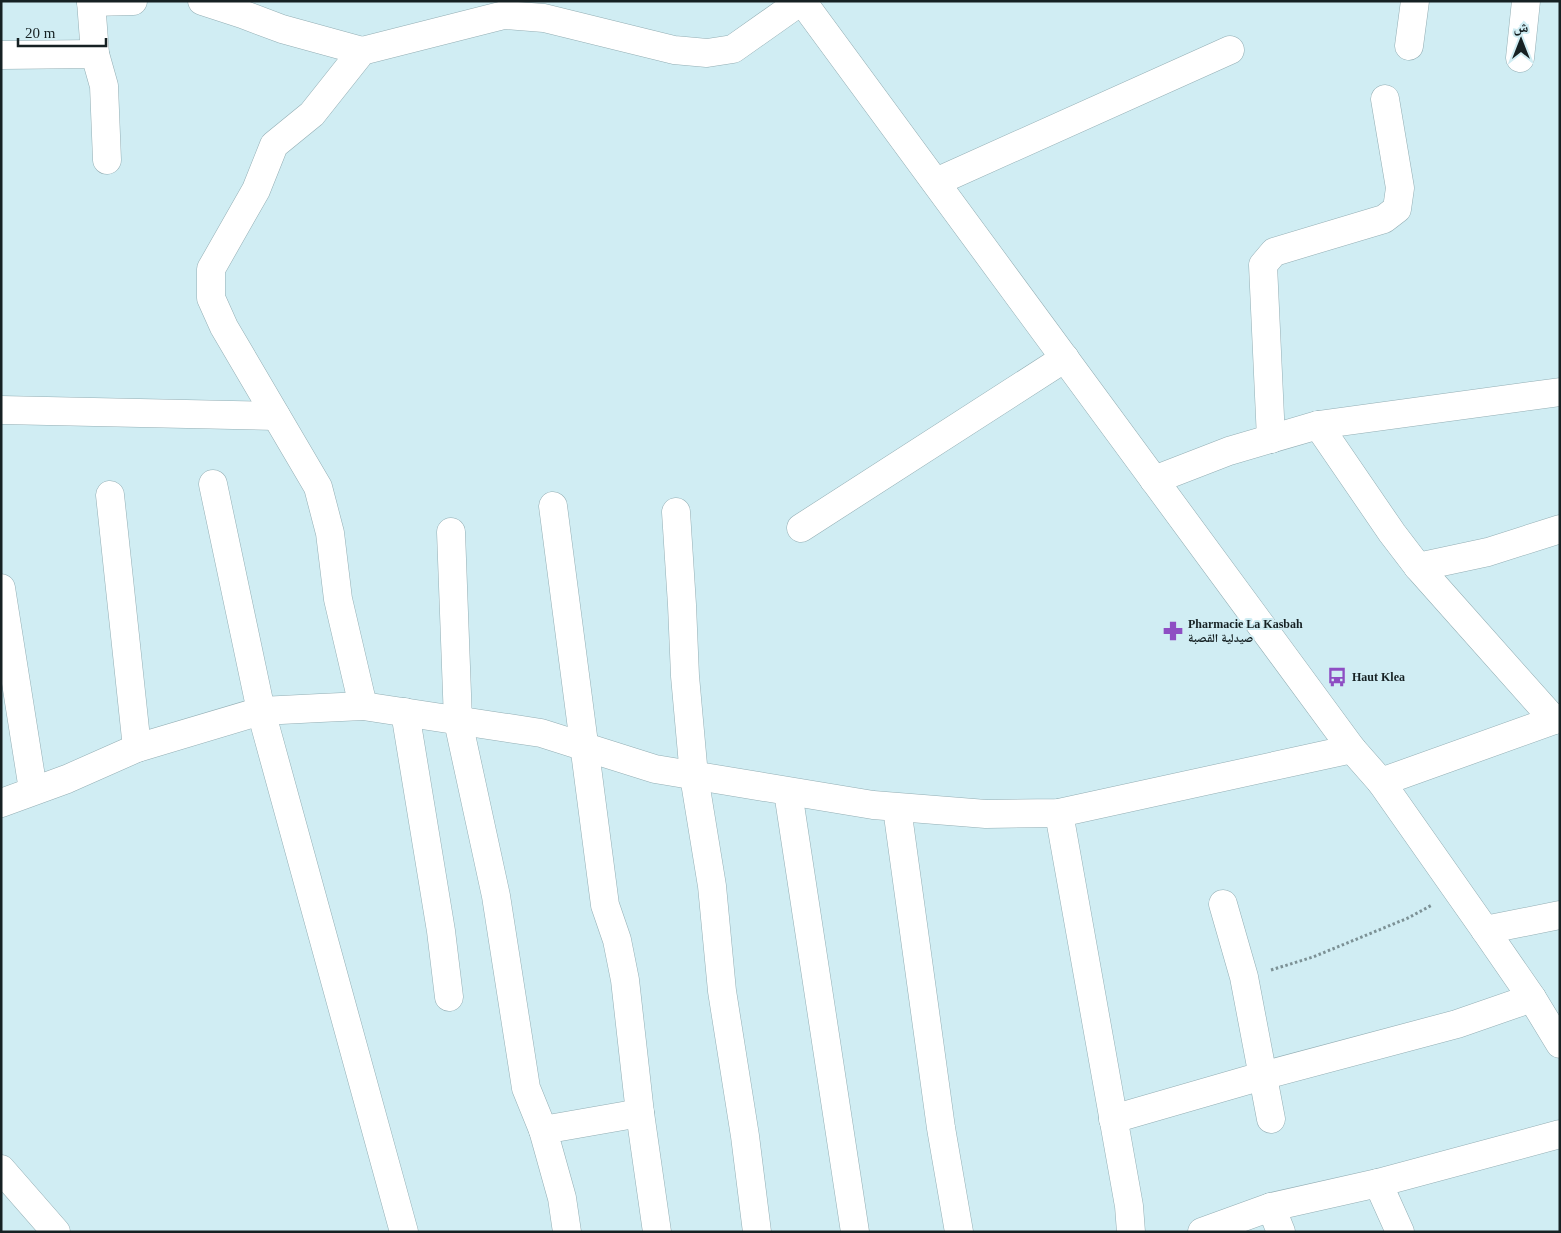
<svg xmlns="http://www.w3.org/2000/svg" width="1561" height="1233" viewBox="0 0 1561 1233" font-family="'Times New Roman','Noto Naskh Arabic',serif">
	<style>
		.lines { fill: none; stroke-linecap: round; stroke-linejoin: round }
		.minor-casing { stroke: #93aeb4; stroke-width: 29 }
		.major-casing { stroke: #93aeb4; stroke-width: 29 }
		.path { stroke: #7c9195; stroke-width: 3; stroke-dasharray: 2.5 2.5; stroke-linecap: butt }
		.minor { stroke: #fff; stroke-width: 28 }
		.major { stroke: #fff; stroke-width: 28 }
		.labels { text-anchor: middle; stroke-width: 4; stroke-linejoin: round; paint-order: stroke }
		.poi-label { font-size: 12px; font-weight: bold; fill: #162123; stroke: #d0edf3; text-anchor: start }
	</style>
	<rect width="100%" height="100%" fill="#d0edf3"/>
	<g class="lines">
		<defs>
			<g id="minor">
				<path d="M 91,1 L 95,54"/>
				<path d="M 202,1 L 242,14 L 282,29 L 362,51"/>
				<path d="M 91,2 L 133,1"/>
				<path d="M 1409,46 L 1415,1"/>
				<path d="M 1,55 L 95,54 L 104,86 L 107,160"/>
				<path d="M 1520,58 L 1526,1"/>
				<path d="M 936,182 L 1230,50"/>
				<path d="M 1,410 L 276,416"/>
				<path d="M 1318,425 L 1392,533 L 1418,567 L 1554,720"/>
				<path d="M 1271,439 L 1263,265 L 1274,252 L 1384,219 L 1397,209 L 1400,188 L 1385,99"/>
				<path d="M 1154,480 L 1229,451 L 1318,425 L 1560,392"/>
				<path d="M 213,484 L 261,711 L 404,1232"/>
				<path d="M 110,495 L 137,748"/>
				<path d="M 553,506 L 605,905 L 617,940 L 625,980 L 640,1113 L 657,1232"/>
				<path d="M 676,512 L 682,605 L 685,676 L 694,776 L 712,886 L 722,991 L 745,1136 L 757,1232"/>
				<path d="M 801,528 L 1065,358"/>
				<path d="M 451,532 L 458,721 L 496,896 L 526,1088 L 543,1130"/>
				<path d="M 1418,567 L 1488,552 L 1560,529"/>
				<path d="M 1,588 L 33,790"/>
				<path d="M 363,706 L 338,599 L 330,533 L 318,487 L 224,327 L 211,298 L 211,269 L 256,190 L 274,145 L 312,114 L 362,51 L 504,15 L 544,18 L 674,50 L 707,53 L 733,49 L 801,1"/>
				<path d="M 405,712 L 441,931 L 449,997"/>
				<path d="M 1381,782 L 1560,718"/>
				<path d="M 788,792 L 855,1232"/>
				<path d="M 1,803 L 67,779 L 137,748 L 261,711 L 320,708 L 363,706 L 541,733 L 655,769 L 873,805 L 986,814 L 1059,813 L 1352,749"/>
				<path d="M 897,808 L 941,1128 L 959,1232"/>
				<path d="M 1059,813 L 1129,1206 L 1131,1232"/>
				<path d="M 1223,904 L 1244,977 L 1271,1119"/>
				<path d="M 1485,930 L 1560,915"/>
				<path d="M 1113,1119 L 1262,1076 L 1457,1024 L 1532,998"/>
				<path d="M 1,1169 L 56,1232"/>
				<path d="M 1378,1183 L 1400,1232"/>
				<path d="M 1271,1207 L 1281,1232"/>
				<path d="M 567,1232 L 562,1198 L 543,1130 L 640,1113"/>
				<path d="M 1202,1232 L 1271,1207 L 1378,1183 L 1560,1134"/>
			</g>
			<path id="major" d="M 802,1 L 1352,749 L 1381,782 L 1485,930 L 1532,998 L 1560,1044"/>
		</defs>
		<!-- minor casing -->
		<use href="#minor" class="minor-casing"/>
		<!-- major casing -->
		<use href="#major" class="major-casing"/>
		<!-- path -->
		<path class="path" d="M 1271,970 L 1313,957 L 1408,918 L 1432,905"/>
		<!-- minor -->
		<use href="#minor" class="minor"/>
		<!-- major -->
		<use href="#major" class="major"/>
	</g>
	<!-- icons -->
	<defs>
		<symbol id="pharmacy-bare" viewBox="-9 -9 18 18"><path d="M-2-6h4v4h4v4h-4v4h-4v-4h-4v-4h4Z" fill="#8e4ec3" stroke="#d0edf3" stroke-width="2.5" paint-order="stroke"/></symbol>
		<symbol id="bus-bare" viewBox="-9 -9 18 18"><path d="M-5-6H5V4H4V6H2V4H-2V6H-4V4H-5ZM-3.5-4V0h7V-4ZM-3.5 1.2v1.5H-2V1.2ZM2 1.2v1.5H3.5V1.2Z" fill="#8e4ec3" stroke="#d0edf3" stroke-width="2.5" paint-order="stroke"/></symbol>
	</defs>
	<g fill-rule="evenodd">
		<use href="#pharmacy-bare" x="1159" y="617" width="28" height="28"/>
		<use href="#bus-bare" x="1323" y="663" width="28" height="28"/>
	</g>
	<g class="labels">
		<!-- poi labels -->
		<g class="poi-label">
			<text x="1188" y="628">Pharmacie La Kasbah<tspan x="1188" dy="14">صيدلية القصبة</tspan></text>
			<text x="1352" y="681">Haut Klea</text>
		</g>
	</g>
	<!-- border -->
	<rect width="1561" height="1233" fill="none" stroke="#162123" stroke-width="5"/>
	<!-- north arrow -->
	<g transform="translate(1521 40)" stroke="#d0edf3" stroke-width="4" paint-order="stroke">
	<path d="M0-4L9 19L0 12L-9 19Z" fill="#162123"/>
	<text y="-8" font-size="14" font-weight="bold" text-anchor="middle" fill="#162123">ش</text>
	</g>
	<!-- scale -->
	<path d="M18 38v8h88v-8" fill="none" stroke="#162123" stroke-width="2.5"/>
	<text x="25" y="38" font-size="15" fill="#162123" stroke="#d0edf3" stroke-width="4" paint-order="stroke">20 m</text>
</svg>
